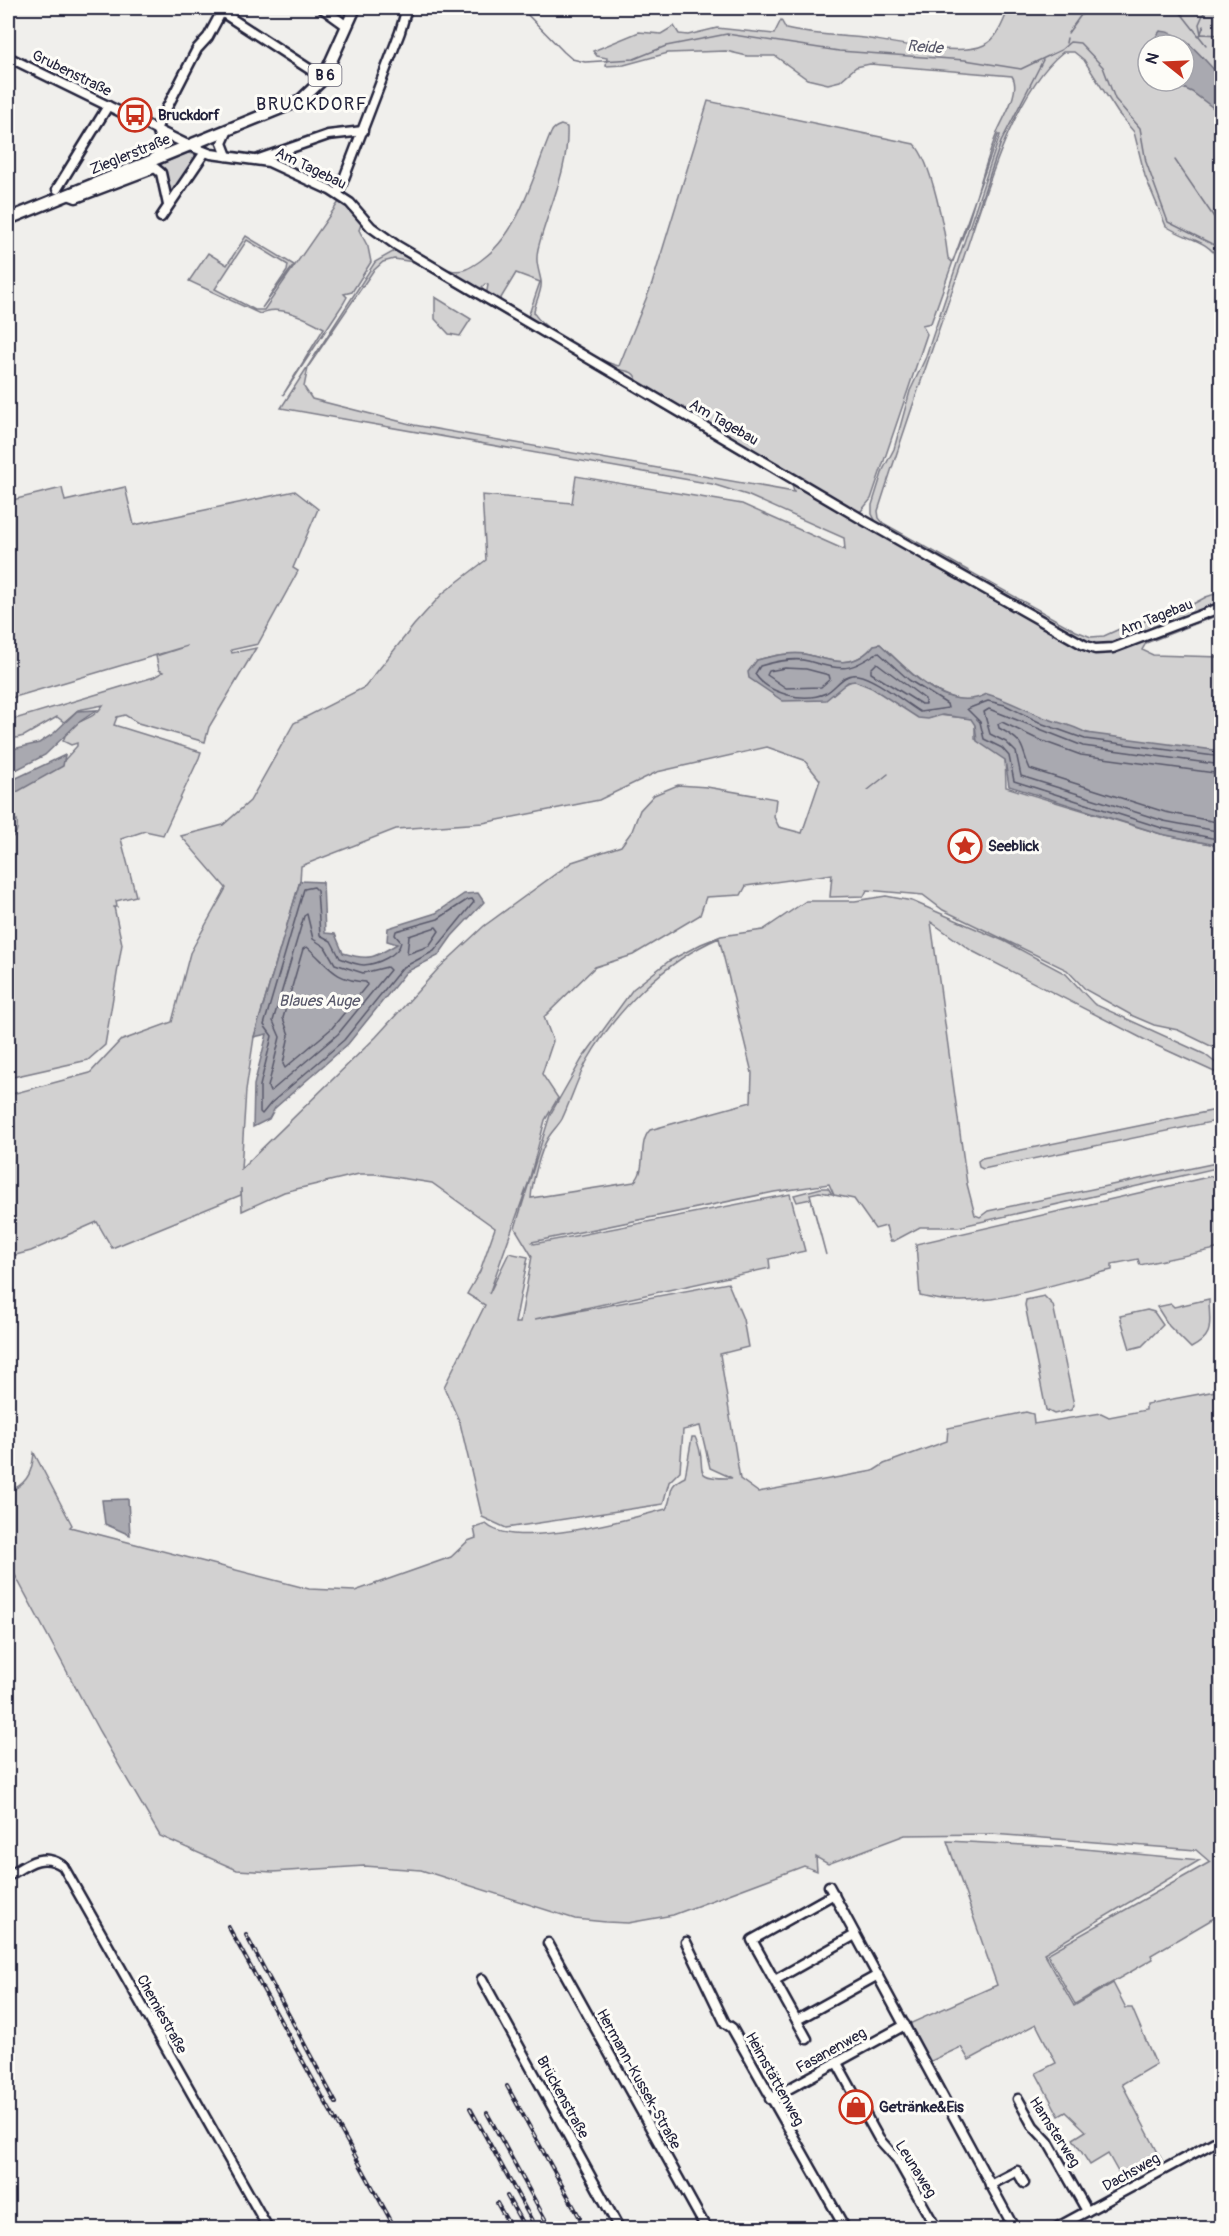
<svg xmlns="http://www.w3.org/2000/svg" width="1229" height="2236" viewBox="0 0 1229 2236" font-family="Pangolin,sans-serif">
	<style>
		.green { fill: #d2d1d1; stroke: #7a7a86; stroke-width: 1.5; fill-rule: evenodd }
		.water { fill: #a9a9b0; stroke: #737381; stroke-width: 1.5 }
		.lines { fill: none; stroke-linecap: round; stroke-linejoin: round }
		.shore { stroke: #58586a; stroke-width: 1.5 }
		.stream { stroke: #737381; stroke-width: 1.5 }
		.minor-casing { stroke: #22223b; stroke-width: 13 }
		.major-casing { stroke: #22223b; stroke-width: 15 }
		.minor { stroke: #fdfcf7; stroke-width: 8 }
		.major { stroke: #fdfcf7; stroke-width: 10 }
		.rail-casing { stroke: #22223b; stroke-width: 4 }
		.rail { stroke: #fdfcf7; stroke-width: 1.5; stroke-dasharray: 4.5; stroke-linecap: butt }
		.labels { text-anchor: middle; stroke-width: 6; stroke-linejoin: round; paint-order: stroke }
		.shield { fill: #fdfcf7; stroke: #646373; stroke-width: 1.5 }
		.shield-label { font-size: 14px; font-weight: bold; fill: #22223b }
		.street-label { font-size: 15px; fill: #22223b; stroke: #fdfcf7 }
		.poi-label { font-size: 15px; font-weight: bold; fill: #22223b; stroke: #fdfcf7; text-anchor: start }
		.water-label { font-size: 16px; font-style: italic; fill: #58586a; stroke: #fdfcf7 }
		.quarter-label { font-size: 18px; letter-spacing: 1.5px; fill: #22223b; stroke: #fdfcf7 }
	</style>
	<rect width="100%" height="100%" fill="#f0efec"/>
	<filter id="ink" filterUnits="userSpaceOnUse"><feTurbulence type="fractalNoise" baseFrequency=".0167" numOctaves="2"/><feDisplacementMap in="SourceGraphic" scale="12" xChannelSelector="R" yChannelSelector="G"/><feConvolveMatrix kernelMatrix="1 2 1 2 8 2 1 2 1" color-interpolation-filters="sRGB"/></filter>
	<g filter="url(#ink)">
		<!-- green -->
		<g class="green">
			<path d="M 1009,8 L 1221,8 L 1221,262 C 1205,237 1188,241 1166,226 L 1145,176 L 1134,132 L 1118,113 L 1084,60 L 1074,52 L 1063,52 C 1011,93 982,206 960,268 C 932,349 904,429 878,511 L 879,518 L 883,523 L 1076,631 L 1091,637 L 1104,636 L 1126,626 L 1178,612 L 1206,597 L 1221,592 L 1221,604 L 1116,643 L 1097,644 L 1076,638 L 877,524 L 872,514 L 872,505 L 883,470 L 894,449 L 910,391 L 925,359 L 1000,135 L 998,135 L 931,323 L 922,325 L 927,334 L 871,499 L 861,511 L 857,512 L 638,384 C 635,369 627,372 614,369 C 596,365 547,331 527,320 L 540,282 L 516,273 L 498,303 L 486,296 L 488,285 L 485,284 L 479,290 L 448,273 L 450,270 C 462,273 470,268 480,261 C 521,232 532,177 551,133 C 553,128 556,127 561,125 L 567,127 C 569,171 548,208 538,249 C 535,262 539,270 541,281 C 543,291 534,303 534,313 C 541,328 601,362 619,366 L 652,284 L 708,101 L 914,144 C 932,161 945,233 948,258 L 952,262 C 972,222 980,175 997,133 C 1002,119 1022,91 1012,76 L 870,64 L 856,67 L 840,81 L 828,84 L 807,79 L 775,56 L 747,56 L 726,51 L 668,53 L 624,65 L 606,66 L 607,58 L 597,56 L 593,51 L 639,32 L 661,34 L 674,26 L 679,34 L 688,35 L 717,28 L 774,34 L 781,20 L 786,29 C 812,35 838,35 864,38 C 890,42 961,57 984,45 C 998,39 1003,21 1009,8 ZM 1148,45 L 1184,45 L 1184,81 L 1148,81 Z"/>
			<path d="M 187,153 L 194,154 L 196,157 L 172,193 L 169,193 L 164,168 L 159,165 Z"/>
			<path d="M 341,199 L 362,222 L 359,230 L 368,247 L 371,262 L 352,292 L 344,294 L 347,297 L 343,304 L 283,395 L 324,328 C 308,319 278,303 260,314 L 189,281 L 208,253 L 227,265 L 246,236 L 294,265 L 262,308 L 287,271 L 288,265 L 247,240 L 215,289 L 255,310 L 264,310 Z"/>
			<path d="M 398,249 L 1097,651 L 1221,609 L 1221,614 L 1146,643 L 1142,650 L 1153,655 L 1221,657 L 1221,752 L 1095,735 L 974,701 C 935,701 907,669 880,644 L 874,645 C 855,669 834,662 809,655 C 793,651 773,656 757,660 L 817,699 L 859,677 L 910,712 L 975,719 L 975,739 L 1005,755 L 1006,787 L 1161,834 L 1221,846 L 1221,1051 L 1178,1030 L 1154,1025 L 1133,1016 L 1086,990 L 1067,970 L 943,910 L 923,895 L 867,890 L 864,896 L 830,897 L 832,874 L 746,886 L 741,895 L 706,897 L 700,915 L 633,955 L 595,967 L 544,1017 L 553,1041 L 542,1074 L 558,1098 L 545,1120 L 529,1181 L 489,1294 L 509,1253 L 528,1257 L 515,1323 L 520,1323 L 532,1256 L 515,1228 L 550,1115 L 582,1059 L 633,989 L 669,961 L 701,944 L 721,936 L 763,930 L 806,901 L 855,901 L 886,896 L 912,901 L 1004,941 L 1066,974 L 1094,1004 L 1204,1054 L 1221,1067 L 1221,1075 L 1151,1043 L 972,951 L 931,922 L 967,1184 L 975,1215 L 980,1217 L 988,1211 L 1221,1162 L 1221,1167 L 958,1227 L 920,1227 L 894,1241 L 890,1241 L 886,1226 L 875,1229 L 854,1199 L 834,1195 L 829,1184 L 774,1192 L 532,1242 L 534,1244 L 790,1194 L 805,1251 L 769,1259 L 770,1268 L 535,1319 L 728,1283 L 743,1319 L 748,1347 L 720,1354 L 740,1479 L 758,1492 L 873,1471 L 884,1464 L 947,1441 L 948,1428 L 1026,1412 L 1033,1414 L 1034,1424 L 1101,1413 L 1109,1417 L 1146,1410 L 1146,1404 L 1221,1390 L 1221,1914 L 1151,1955 L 1153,1959 L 1075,2004 L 1047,1954 L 1210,1862 L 1196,1850 L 992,1834 L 905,1835 L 828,1864 L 816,1857 L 817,1871 L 804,1866 L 673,1915 L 628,1923 L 606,1922 L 575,1919 L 421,1870 L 364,1866 L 273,1872 L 237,1870 L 160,1836 L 99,1731 L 8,1562 L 8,1486 L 14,1489 C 29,1481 32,1470 34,1453 L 72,1525 L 70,1527 L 309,1589 L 355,1591 L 451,1557 L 468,1541 L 476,1538 L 474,1528 L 486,1524 C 515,1551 630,1519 666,1509 C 675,1494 664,1487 685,1477 L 692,1437 L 695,1437 C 711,1468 685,1479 732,1478 L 710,1468 L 700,1426 L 683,1430 L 680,1471 L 669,1482 L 663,1504 L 506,1528 L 482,1517 L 460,1423 L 444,1387 L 485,1305 L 467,1294 L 480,1271 L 495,1228 L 432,1183 L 375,1174 L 359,1174 L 284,1192 L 242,1211 L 241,1188 L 241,1195 L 112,1248 L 97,1222 L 31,1251 L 8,1257 L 8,1095 L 90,1073 L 120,1041 L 172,1022 L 190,953 L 226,888 L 181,836 L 223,825 L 250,801 L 294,723 L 365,687 L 414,625 L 443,593 L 486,560 L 482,495 L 572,503 L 576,476 L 742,504 L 845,550 L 844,538 L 747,495 L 712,484 L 281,408 L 375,262 ZM 394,259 L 414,262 L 792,484 L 794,492 L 414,425 L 312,399 L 304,387 L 308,367 L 373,271 L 383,262 ZM 767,747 L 804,760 L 820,780 L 802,833 L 779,827 L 774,817 L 776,799 L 707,787 L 678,785 L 654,795 L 640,810 L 632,831 L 621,846 L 572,862 L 484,926 L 438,969 L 376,1037 L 241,1169 L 246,1090 L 254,1037 L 300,881 L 301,866 L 396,829 L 483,823 L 599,800 L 657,772 ZM 719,938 L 752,1073 L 751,1102 L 650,1130 C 637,1143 648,1170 634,1182 L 531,1198 C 532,1183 540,1151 548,1138 C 552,1131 558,1126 562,1119 C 571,1100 577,1079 587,1061 C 616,1010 665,961 719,938 Z"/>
			<path d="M 435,297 L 471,319 L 460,336 L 449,334 L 435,319 Z"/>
			<path d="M 125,487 L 134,525 L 295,491 L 318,509 L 293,568 L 298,571 L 258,644 L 231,650 L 232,653 L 256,648 L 209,727 L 205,742 L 138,723 L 125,715 L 117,717 L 114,725 L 201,752 L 199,758 L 163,835 L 145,831 L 121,839 L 136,896 L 116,901 L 117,907 L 114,907 L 122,944 L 105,1045 L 88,1060 L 8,1078 L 8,840 C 17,835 18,830 17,820 L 8,825 L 8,795 L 60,765 L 77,746 L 77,743 L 71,745 L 63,741 C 65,738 65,734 66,732 C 73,719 92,723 103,705 L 78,710 L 64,722 L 57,717 L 24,736 L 8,740 L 8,721 L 154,677 L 163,672 L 159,670 L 156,656 L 187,646 L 8,699 L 8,501 L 62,488 L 65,501 Z"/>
			<path d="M 1221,1109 L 1221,1120 L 983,1169 L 979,1167 L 978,1161 L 982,1158 Z"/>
			<path d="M 1221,1174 L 1221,1248 L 1140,1265 L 1138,1259 L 1112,1264 L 1112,1270 C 1048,1283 986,1313 920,1296 L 916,1244 Z"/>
			<path d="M 821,1188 L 828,1188 L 832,1194 L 819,1192 L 810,1194 L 826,1255 L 811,1199 L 797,1202 L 794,1195 Z"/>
			<path d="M 1044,1296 L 1053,1305 L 1074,1405 L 1071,1410 L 1054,1414 L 1046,1410 L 1025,1305 L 1026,1300 Z"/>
			<path d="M 1209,1299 C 1209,1324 1216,1335 1191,1348 L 1169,1326 L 1157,1307 L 1171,1304 L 1174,1307 Z"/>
			<path d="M 1147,1310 L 1154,1312 L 1163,1325 L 1142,1346 L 1130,1349 L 1120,1316 Z"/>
			<path d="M 947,1841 L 1063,1847 L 1200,1860 L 1044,1953 L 1074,2006 L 1113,1983 L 1126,2008 L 1132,2008 L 1156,2064 L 1122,2084 L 1164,2164 L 1126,2186 L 1108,2154 L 1090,2165 L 1073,2139 L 1086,2131 L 1066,2112 L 1059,2116 L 1036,2073 L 1056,2063 L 1036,2024 L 969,2060 L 961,2047 L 929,2062 L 909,2024 L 997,1985 Z"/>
		</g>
		<!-- water -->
		<g class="water">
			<path d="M 1160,31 C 1186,32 1204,61 1221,77 L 1221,118 L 1216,110 L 1192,92 L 1167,81 L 1184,81 L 1184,45 L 1159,45 L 1155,38 Z"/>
			<path d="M 880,644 C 908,670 946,715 987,694 C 1008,700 1025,710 1045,718 C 1059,723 1073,725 1086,733 L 1221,751 L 1221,846 L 1161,834 L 1009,786 L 1005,760 L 977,741 L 975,725 L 971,719 L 942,715 L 928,719 L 918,718 L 872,688 L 855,681 L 848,682 L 826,700 L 783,701 L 749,678 L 748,672 L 757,660 C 773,656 793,651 809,655 C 834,662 855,669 874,645 Z"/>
			<path d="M 97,710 L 78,723 L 45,755 L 8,774 L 8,750 L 39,743 L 53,734 L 77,711 Z"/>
			<path d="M 65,755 L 63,766 L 8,797 L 8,782 Z"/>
			<path d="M 300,881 L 323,882 L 325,933 L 335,934 L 343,953 C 369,961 374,958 397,944 L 387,941 L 388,928 L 436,913 L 464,894 L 478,893 L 484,902 L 452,936 L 438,956 L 406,972 L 348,1044 L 275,1108 L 269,1119 L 253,1127 L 254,1085 L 267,1034 L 254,1037 Z"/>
			<path d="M 128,1499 L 130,1535 L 105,1524 L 102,1500 Z"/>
		</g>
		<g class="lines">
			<!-- shore -->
			<g class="shore">
				<path d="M 878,652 L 909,680 L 947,704 L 948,708 L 920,712 C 903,702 876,678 857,675 C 843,673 836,688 826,693 C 804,703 768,694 755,674 L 760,666 C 774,662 793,657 808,661 C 842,670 848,673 878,652 Z"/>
				<path d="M 877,663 L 925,699 L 925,704 L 921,704 L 871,673 L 871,669 Z"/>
				<path d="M 785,668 L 806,669 L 829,675 L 830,679 L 821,687 L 786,688 L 767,675 L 769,671 Z"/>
				<path d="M 1222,757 L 1085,739 L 1043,724 L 1005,705 L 988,701 L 967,709 L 980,722 L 984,739 L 1002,748 L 1009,756 L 1014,781 L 1162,828 L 1222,840"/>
				<path d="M 1222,765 L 1083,746 L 989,709 L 984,712 L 990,734 L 1006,742 L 1016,752 L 1021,776 L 1164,821 L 1222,832"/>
				<path d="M 1222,774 L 1081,755 L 1037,739 L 1002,722 L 998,724 L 999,728 C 1028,744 1019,745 1030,769 L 1165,812 L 1222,823"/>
				<path d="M 314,887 L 317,890 L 320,935 L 331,941 L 340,958 C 347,961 357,965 364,965 C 377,964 399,955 401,942 L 395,935 L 396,931 L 438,919 L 467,900 L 472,899 L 474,902 L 434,951 L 402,968 L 344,1040 L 271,1103 L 262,1114 L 260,1112 L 260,1086 L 272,1036 L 264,1025 L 304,889 Z"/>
				<path d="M 307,914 L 313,939 L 325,947 L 335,964 L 363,973 L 387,967 L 390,970 L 338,1034 L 270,1092 L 268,1087 L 280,1037 L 273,1021 L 304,916 Z"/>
				<path d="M 436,927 L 439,931 L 429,946 L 407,954 L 409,936 Z"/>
				<path d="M 307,947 C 329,965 332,980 366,982 L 367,985 L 332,1028 L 285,1068 L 283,1064 L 289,1035 L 283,1018 L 303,949 Z"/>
			</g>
			<!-- stream -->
			<g class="stream">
				<path d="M 521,8 L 564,52 L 572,59 L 585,62 L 634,59 L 666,46 L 727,34 L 839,51 L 965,60 L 1021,69 L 1061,50 L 1070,42 L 1080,43 L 1103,67 L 1115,99 L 1140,128 L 1146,162 L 1168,222 L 1218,247 L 1222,252"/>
				<path d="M 1177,8 L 1206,45"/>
				<path d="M 1068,33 L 1086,8"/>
				<path d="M 1201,33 L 1204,25"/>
				<path d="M 1201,34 L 1199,24 L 1206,8"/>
				<path d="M 1198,36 L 1201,34 L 1222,35"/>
				<path d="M 1066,43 L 1067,38"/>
				<path d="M 1175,160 L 1222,229"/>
				<path d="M 972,227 L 1001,142 L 1043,60"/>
				<path d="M 868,790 L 888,774"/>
			</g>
			<defs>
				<g id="minor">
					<path d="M 322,8 L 347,26"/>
					<path d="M 223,13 L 317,74"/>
					<path d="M 8,57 L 190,146 L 211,154 L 269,162 L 330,190 L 350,203 L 371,227 L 396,245 L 865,521 L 1084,645 L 1095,649 L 1113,648 L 1222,607"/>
					<path d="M 156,129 L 197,49 L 208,37 L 223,9"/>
					<path d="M 227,156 L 222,143 L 227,132"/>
					<path d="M 154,159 L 162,145 L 157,130"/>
					<path d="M 259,159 L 328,135 L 363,131"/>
					<path d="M 57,189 L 108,106"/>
					<path d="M 338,194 L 400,32 L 407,8"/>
					<path d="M 68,195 L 76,198 L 155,168 L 161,173 L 168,205"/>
					<path d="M 161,217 L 205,152"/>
					<path d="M 8,1876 C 26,1865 42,1851 63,1866 L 268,2228"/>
					<path d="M 829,1886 L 1014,2228"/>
					<path d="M 686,1942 L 725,2023 L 732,2028 L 845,2228"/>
					<path d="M 548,1943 L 706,2228"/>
					<path d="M 482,1979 L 619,2228"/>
					<path d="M 775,1980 L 855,1935"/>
					<path d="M 797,2020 L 878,1975"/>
					<path d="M 807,2039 L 752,1940 L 834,1894"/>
					<path d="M 837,2063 L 879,2139 L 897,2159 L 936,2228"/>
					<path d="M 770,2099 L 905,2025"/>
					<path d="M 1018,2099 L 1033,2126 L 1048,2142 L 1087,2211"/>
					<path d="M 990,2185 L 1017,2171 L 1024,2183"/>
					<path d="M 831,2228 L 841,2223"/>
					<path d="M 1002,2228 L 1011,2223"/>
					<path d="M 1056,2228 L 1220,2139 L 1222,2142"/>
				</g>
				<path id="major" d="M 8,219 L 301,100 L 323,79 L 355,8"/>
			</defs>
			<!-- minor casing -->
			<use href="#minor" class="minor-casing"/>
			<!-- major casing -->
			<use href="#major" class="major-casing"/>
			<!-- minor -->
			<use href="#minor" class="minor"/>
			<!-- major -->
			<use href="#major" class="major"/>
			<defs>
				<g id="rail">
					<path d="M 228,1926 L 395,2228"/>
					<path d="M 246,1935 L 336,2103"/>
					<path d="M 507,2086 L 580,2218"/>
					<path d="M 470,2108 L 536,2228"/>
					<path d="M 487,2113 L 550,2228"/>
					<path d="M 507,2196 L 525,2228"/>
					<path d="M 497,2203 L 511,2228"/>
				</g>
			</defs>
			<!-- rail casing -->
			<use href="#rail" class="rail-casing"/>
			<!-- rail -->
			<use href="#rail" class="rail"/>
		</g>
	</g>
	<!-- icons -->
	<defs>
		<symbol id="bus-ring" viewBox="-11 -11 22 22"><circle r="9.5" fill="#fdfcf7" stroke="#c8321e" stroke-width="1.5"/><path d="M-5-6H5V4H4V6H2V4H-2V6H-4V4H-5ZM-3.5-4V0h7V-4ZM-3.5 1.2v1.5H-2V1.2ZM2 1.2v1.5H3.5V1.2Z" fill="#c8321e"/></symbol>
		<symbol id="sight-ring" viewBox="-11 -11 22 22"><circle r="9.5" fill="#fdfcf7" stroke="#c8321e" stroke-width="1.5"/><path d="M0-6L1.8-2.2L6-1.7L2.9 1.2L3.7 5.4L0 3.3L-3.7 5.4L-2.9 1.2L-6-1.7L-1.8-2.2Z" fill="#c8321e"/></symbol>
		<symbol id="shop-ring" viewBox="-11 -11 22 22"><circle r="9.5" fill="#fdfcf7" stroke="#c8321e" stroke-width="1.5"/><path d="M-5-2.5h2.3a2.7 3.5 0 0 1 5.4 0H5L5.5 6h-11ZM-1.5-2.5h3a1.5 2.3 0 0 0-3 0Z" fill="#c8321e"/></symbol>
	</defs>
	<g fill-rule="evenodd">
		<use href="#bus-ring" x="116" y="96" width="38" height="38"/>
		<use href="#sight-ring" x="946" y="827" width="38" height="38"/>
		<use href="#shop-ring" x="837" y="2088" width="38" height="38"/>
	</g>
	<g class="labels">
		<!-- shield labels -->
		<rect class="shield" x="308.5" y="64" width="33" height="22" rx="4.5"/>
		<g class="shield-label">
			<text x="325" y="80">B 6</text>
		</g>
		<!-- street labels -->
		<g class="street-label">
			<text transform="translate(72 73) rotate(26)" y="5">Grubenstraße</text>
			<text transform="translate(130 154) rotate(-22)" y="5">Zieglerstraße</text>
			<text transform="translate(311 168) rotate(26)" y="5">Am Tagebau</text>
			<text transform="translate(724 422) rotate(30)" y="5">Am Tagebau</text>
			<text transform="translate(1156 617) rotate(-21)" y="5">Am Tagebau</text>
			<text transform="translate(162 2014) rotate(61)" y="5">Chemiestraße</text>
			<text transform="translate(831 2050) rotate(-29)" y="5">Fasanenweg</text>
			<text transform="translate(639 2079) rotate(61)" y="5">Hermann-Kussek-Straße</text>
			<text transform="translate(775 2079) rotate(61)" y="5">Heimstättenweg</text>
			<text transform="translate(563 2097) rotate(61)" y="5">Brückenstraße</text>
			<text transform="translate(1055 2132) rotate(57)" y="5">Hamsterweg</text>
			<text transform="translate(916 2169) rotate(58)" y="5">Leunaweg</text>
			<text transform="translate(1131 2172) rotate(-29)" y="5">Dachsweg</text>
		</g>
		<!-- poi labels -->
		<g class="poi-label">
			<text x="158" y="120">Bruckdorf</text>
			<text x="988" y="851">Seeblick</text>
			<text x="879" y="2112">Getränke&amp;Eis</text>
		</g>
		<!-- water labels -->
		<g class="water-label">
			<text transform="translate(925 46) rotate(4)" y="6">Reide</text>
			<text x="319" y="1006">Blaues Auge</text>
		</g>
		<!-- quarter labels -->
		<g class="quarter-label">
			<text x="312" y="110">BRUCKDORF</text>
		</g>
	</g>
	<!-- margin -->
	<rect width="1229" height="2236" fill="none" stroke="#fdfcf7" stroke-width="30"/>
	<rect x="15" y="15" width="1199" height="2206" fill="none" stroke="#22223b" stroke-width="2" filter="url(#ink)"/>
	<!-- north arrow -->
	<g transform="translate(1166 63) rotate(288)"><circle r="28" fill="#fdfcf7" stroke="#a5a5ac" stroke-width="1.5"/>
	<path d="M0-4.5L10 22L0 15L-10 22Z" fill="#c8321e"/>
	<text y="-9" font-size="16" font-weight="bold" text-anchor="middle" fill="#22223b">N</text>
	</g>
</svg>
